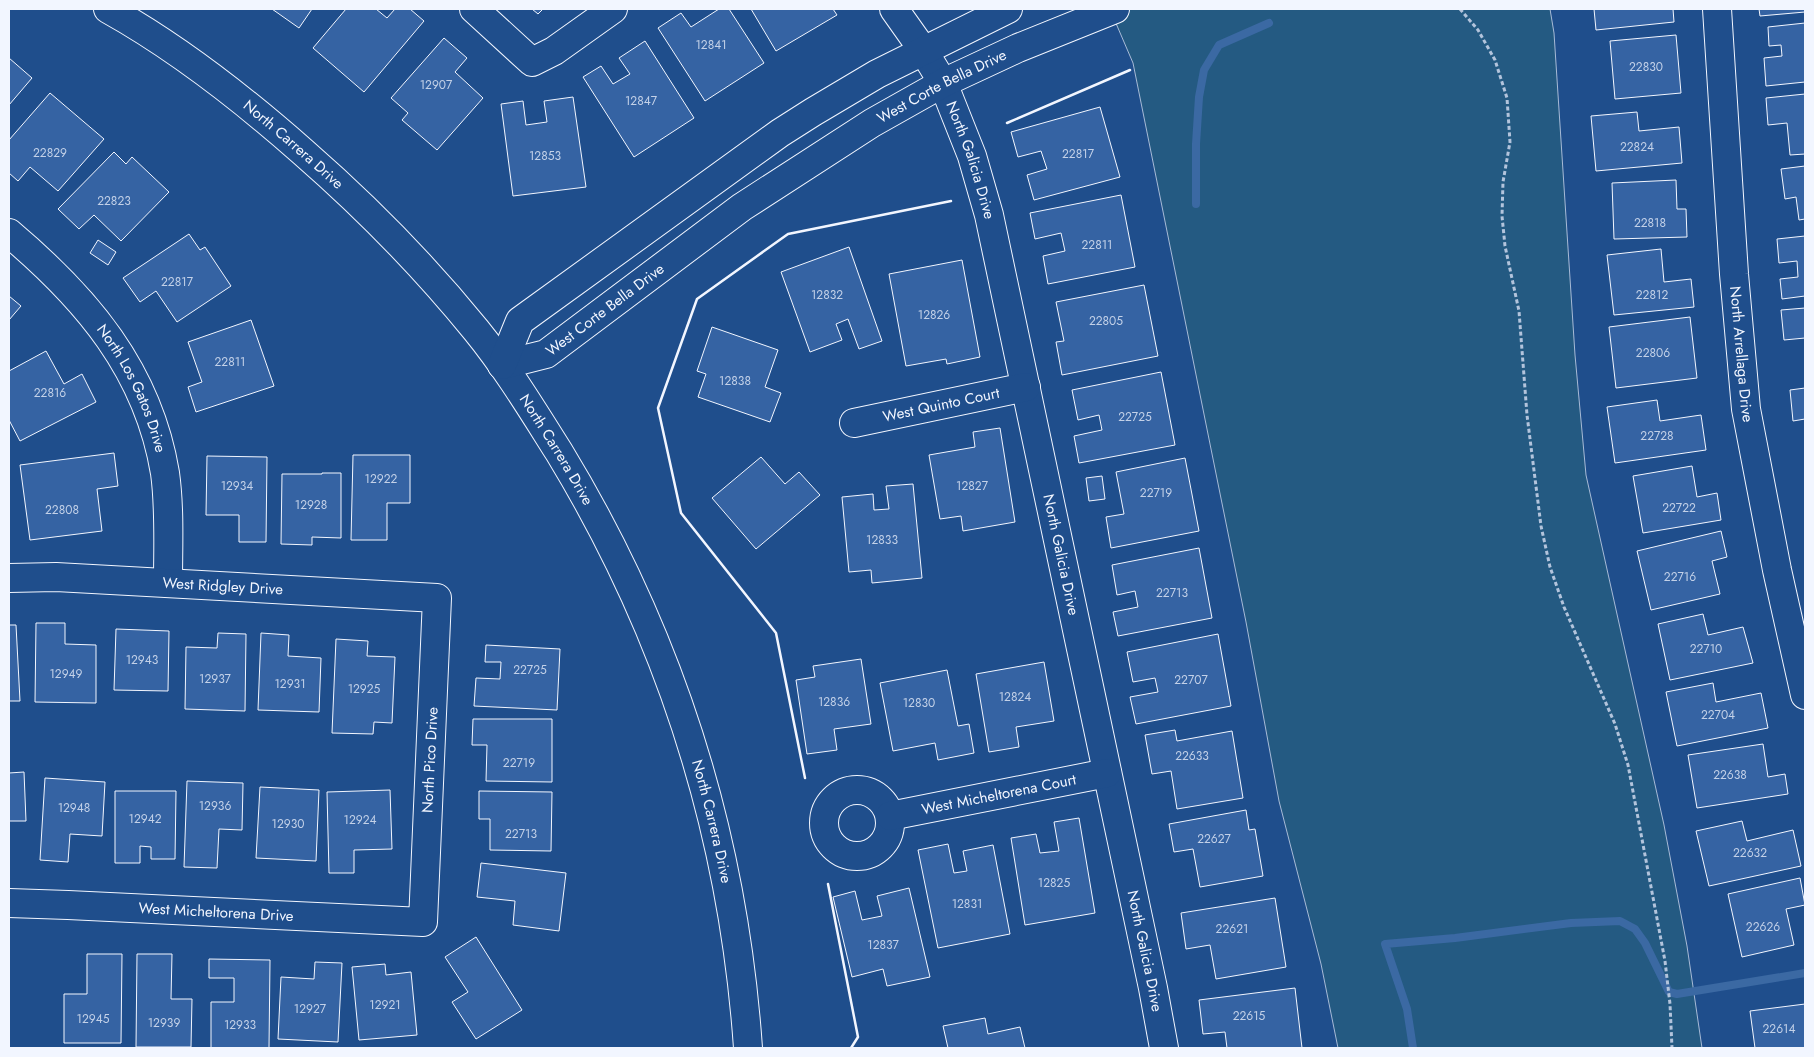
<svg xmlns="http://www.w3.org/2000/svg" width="1814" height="1057" viewBox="0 0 1814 1057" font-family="Jost,sans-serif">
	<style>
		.green { fill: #245a82; stroke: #a8bbd7 }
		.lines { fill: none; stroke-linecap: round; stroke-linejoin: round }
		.stream { stroke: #3b69a3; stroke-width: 8 }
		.building { fill: #3563a3; stroke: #f2f6ff }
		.minor-casing { stroke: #f2f6ff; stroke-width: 30 }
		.path { stroke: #b3c4dc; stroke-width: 3; stroke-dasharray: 4 2.5; stroke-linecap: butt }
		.minor { stroke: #1f4e8c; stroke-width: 28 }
		.wall { stroke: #f2f6ff; stroke-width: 2.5 }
		.labels { text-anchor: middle; stroke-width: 4; stroke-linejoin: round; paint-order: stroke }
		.number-label { font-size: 12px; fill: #c3d1e8 }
		.street-label { font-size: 15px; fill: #f2f6ff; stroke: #1f4e8c }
	</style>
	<rect width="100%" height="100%" fill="#1f4e8c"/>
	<!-- green -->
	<path class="green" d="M 1108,9 L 1550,9 L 1554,33 L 1575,355 L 1586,475 L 1664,825 L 1687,946 L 1702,1048 L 1338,1048 L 1321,964 L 1279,801 L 1246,622 L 1133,63 L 1115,21 Z"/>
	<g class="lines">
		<!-- stream -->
		<g class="stream">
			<path d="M 1196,204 L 1196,144 L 1199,97 L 1204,70 L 1219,45 L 1269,23"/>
			<path d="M 1413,1048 L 1407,1009 L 1385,944 L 1455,938 L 1571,923 L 1620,921 L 1635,929 L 1645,943 L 1669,992 L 1677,994 L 1805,973"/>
		</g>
	</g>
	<!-- building -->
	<g class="building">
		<path d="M 272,9 L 312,9 L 299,28 Z"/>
		<path d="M 346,9 L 376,9 L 387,18 L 395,9 L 410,9 L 424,21 L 364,92 L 313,48 Z"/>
		<path d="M 532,9 L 543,9 L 538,14 Z"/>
		<path d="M 719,9 L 729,9 L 764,63 L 705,101 L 658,28 L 681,13 L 691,27 Z"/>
		<path d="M 751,9 L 833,9 L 837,15 L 776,51 Z"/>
		<path d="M 1594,9 L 1673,9 L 1674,22 L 1596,30 Z"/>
		<path d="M 1759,9 L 1805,9 L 1805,12 L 1760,16 Z"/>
		<path d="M 1805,23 L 1805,82 L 1766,86 L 1764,58 L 1782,56 L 1781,45 L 1769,46 L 1768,27 Z"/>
		<path d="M 1676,35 L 1681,93 L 1615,99 L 1610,41 Z"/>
		<path d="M 444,38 L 467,58 L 455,72 L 483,98 L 437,150 L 402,120 L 408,113 L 391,98 Z"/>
		<path d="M 645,41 L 694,118 L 634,157 L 583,77 L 601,66 L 613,84 L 630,74 L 619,58 Z"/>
		<path d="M 9,58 L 32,78 L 9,105 Z"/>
		<path d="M 50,93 L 104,139 L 58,191 L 30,167 L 18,181 L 9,173 L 9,140 Z"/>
		<path d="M 1805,94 L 1805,154 L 1790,155 L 1787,123 L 1768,125 L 1766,98 Z"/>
		<path d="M 573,97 L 586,187 L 513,196 L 501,104 L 523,101 L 526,125 L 547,122 L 544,101 Z"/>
		<path d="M 1100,107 L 1120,177 L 1034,200 L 1027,175 L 1047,169 L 1041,151 L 1018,157 L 1011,132 Z"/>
		<path d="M 1637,112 L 1639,131 L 1679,127 L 1682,163 L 1596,171 L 1591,116 Z"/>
		<path d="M 114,152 L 126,164 L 132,157 L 169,192 L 121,241 L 94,215 L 79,229 L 58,209 Z"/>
		<path d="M 1805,166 L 1805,219 L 1799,220 L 1796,197 L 1785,199 L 1781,169 Z"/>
		<path d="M 1676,180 L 1677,209 L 1686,209 L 1687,237 L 1614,239 L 1612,183 Z"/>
		<path d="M 1121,195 L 1135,267 L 1048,284 L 1043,256 L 1065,251 L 1061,233 L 1035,239 L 1030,213 Z"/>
		<path d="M 189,234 L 200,250 L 205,247 L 231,286 L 177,322 L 156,291 L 140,302 L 123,278 Z"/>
		<path d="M 1805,236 L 1805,296 L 1782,299 L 1780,279 L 1798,277 L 1797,261 L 1779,263 L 1777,239 Z"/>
		<path d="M 98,240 L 116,252 L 108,265 L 90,253 Z"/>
		<path d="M 849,247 L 882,341 L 859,349 L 848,319 L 836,324 L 842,340 L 810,352 L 781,272 Z"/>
		<path d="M 1661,249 L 1664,282 L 1691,279 L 1694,307 L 1614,315 L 1607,255 Z"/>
		<path d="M 962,260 L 980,357 L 947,364 L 946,359 L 906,366 L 889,274 Z"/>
		<path d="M 1144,285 L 1158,356 L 1062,375 L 1056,342 L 1064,341 L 1056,302 Z"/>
		<path d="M 9,296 L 21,306 L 9,320 Z"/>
		<path d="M 1805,308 L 1805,338 L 1784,340 L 1781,310 Z"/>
		<path d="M 1690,317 L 1697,378 L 1616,388 L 1609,327 Z"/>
		<path d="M 251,320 L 274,386 L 196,412 L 188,387 L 202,382 L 188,342 Z"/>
		<path d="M 712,327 L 778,350 L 765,387 L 781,393 L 770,422 L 698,397 L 706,374 L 697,371 Z"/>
		<path d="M 46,351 L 64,384 L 82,374 L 96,402 L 20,441 L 9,420 L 9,371 Z"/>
		<path d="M 1161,372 L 1175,445 L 1079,463 L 1074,436 L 1102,430 L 1099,415 L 1078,420 L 1072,390 Z"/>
		<path d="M 1805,388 L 1805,419 L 1793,421 L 1790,390 Z"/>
		<path d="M 1657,400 L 1660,421 L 1701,415 L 1706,450 L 1615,463 L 1607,407 Z"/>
		<path d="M 1000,428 L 1015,522 L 963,531 L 961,516 L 940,519 L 929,455 L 975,447 L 973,432 Z"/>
		<path d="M 114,453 L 118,486 L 97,489 L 102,531 L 30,540 L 20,465 Z"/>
		<path d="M 353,455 L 410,455 L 410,503 L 387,503 L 387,540 L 351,540 Z"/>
		<path d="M 207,456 L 267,457 L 266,542 L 239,542 L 239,515 L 206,515 Z"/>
		<path d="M 761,457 L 785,484 L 799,472 L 820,495 L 756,549 L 712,498 Z"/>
		<path d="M 1185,458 L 1199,531 L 1111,548 L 1106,517 L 1124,514 L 1116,472 Z"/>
		<path d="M 1692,466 L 1697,497 L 1717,493 L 1721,520 L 1643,533 L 1633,476 Z"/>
		<path d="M 322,473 L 341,473 L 341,538 L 312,537 L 312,545 L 281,544 L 282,474 L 322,474 Z"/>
		<path d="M 1102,476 L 1105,499 L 1089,501 L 1086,478 Z"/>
		<path d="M 913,484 L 922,578 L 872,583 L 871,570 L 849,572 L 842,497 L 873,494 L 874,510 L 889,509 L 886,486 Z"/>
		<path d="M 1721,531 L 1727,557 L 1712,561 L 1720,594 L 1651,610 L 1637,551 Z"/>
		<path d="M 1199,548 L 1212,618 L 1118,636 L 1113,612 L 1138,607 L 1135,591 L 1117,595 L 1112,565 Z"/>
		<path d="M 1703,614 L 1708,635 L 1743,627 L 1753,663 L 1670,680 L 1658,624 Z"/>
		<path d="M 36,623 L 65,623 L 65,644 L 96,645 L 96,703 L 35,702 Z"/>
		<path d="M 9,625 L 16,625 L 20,701 L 9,701 Z"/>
		<path d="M 116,629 L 169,631 L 168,691 L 114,690 Z"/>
		<path d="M 218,633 L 246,634 L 245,711 L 185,709 L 186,647 L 217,648 Z"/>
		<path d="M 261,633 L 289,635 L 288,656 L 321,658 L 319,712 L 258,710 Z"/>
		<path d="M 1218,634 L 1231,706 L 1136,724 L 1130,697 L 1158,692 L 1155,678 L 1133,682 L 1127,652 Z"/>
		<path d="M 336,639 L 368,641 L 367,656 L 395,657 L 392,723 L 374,722 L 373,734 L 332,733 Z"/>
		<path d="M 486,645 L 560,649 L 557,710 L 474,706 L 476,678 L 500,679 L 501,662 L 485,662 Z"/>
		<path d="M 861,659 L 871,724 L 834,729 L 837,750 L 807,754 L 796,680 L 815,677 L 813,666 Z"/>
		<path d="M 1044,662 L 1054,721 L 1016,727 L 1019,747 L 989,752 L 976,674 Z"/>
		<path d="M 947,670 L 958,726 L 969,724 L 974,753 L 938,760 L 935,743 L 893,751 L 880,683 Z"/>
		<path d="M 1713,683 L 1716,702 L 1761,693 L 1768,728 L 1677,746 L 1666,692 Z"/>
		<path d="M 473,719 L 552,719 L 552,782 L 486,781 L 487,745 L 472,745 Z"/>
		<path d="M 1175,730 L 1177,741 L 1232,731 L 1243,798 L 1177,809 L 1171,771 L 1152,774 L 1145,735 Z"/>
		<path d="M 1763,744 L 1768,777 L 1785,774 L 1788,794 L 1697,808 L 1688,755 Z"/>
		<path d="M 24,772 L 26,821 L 9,821 L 9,773 Z"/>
		<path d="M 45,778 L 105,782 L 102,836 L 70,834 L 68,862 L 40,860 Z"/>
		<path d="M 187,781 L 243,783 L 242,830 L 219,829 L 217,868 L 184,867 Z"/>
		<path d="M 260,787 L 319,790 L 316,861 L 256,858 Z"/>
		<path d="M 390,790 L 392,849 L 354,850 L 354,873 L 329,873 L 327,792 Z"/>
		<path d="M 115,791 L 176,791 L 175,859 L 151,859 L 151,847 L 140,846 L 140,863 L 115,863 Z"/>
		<path d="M 479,791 L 552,792 L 551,851 L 490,850 L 490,819 L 479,819 Z"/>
		<path d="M 1246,810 L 1249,830 L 1255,829 L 1263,876 L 1200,887 L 1193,849 L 1174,852 L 1169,824 Z"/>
		<path d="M 1079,818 L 1095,913 L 1025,925 L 1011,838 L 1036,834 L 1040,853 L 1059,851 L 1054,822 Z"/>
		<path d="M 1742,821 L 1747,841 L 1793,830 L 1801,866 L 1709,886 L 1696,831 Z"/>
		<path d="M 948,844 L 954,873 L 967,871 L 963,851 L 993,845 L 1010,934 L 938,948 L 918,850 Z"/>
		<path d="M 481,863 L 566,873 L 559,931 L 513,925 L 515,901 L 477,897 Z"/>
		<path d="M 1800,878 L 1805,905 L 1786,909 L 1794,945 L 1742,957 L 1728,894 Z"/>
		<path d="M 909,888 L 930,977 L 887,986 L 883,969 L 852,977 L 833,897 L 855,891 L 862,920 L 882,916 L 877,896 Z"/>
		<path d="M 1275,898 L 1286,967 L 1216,979 L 1210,945 L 1186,949 L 1181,913 Z"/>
		<path d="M 476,937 L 522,1010 L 476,1039 L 452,1002 L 468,992 L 445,957 Z"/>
		<path d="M 87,954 L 122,954 L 121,1043 L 64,1043 L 64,994 L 87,994 Z"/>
		<path d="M 137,954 L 172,954 L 171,999 L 192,999 L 191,1047 L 136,1047 Z"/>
		<path d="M 209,959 L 270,960 L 269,1048 L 211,1048 L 211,1002 L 234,1002 L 234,978 L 209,978 Z"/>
		<path d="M 315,962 L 342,963 L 338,1042 L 278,1039 L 281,977 L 314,979 Z"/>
		<path d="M 385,964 L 386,975 L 411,972 L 417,1035 L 359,1040 L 352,967 Z"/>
		<path d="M 1295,988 L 1302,1048 L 1227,1048 L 1225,1032 L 1203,1034 L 1199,1000 Z"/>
		<path d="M 1805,1004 L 1805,1048 L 1755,1048 L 1750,1011 Z"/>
		<path d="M 985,1018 L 988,1034 L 1020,1027 L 1025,1048 L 948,1048 L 943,1026 Z"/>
	</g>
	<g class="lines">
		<defs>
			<g id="minor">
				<path id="s1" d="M 108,9 C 178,48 243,99 303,152 C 366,207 424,266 476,330 C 507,368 533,411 559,452 C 671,636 733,833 748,1048"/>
				<path d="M 474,9 L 532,62 L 554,51 L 613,9"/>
				<path id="s2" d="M 894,9 L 923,50 L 943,83 L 972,156 L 989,215 L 1153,988 L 1164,1048"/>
				<path id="s3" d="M 1717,9 L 1734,274 L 1746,409 L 1777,570 L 1805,695"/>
				<path id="s4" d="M 9,233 C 86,298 148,370 165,473 C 170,509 168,547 168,583"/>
				<path id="s5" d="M 502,365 L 546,354 L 742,207 L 872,123 L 943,83 L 1018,48 L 1115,9"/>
				<path d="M 502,365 L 520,321 L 780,133 L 813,112 L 877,74 L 1008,9"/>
				<path id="s6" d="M 854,423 L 1026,387"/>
				<path id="s7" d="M 9,578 L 56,577 L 437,598 L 423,922 L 68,905 L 9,903"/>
				<circle cx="857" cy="823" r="33"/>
				<path id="s8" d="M 890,816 L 1107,773"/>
			</g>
		</defs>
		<!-- minor casing -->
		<use href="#minor" class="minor-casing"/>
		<!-- path -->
		<path class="path" d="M 1460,9 L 1478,30 L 1495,60 L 1507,98 L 1510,142 L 1503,182 L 1502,216 L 1505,246 L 1519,311 L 1527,415 L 1541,526 L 1550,567 L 1564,607 L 1615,724 L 1628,765 L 1665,961 L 1670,1004 L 1672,1048"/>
		<!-- minor -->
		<use href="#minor" class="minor"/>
		<!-- wall -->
		<g class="wall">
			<path d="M 1007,123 L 1130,70"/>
			<path d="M 805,778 L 776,633 L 681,513 L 658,408 L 697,299 L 788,234 L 951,201"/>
			<path d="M 828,884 L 858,1037 L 851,1048"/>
		</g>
	</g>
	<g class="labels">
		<!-- number labels -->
		<g class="number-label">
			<text x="711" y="49">12841</text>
			<text x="1646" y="71">22830</text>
			<text x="436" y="89">12907</text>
			<text x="641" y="105">12847</text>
			<text x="1637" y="151">22824</text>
			<text x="50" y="157">22829</text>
			<text x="1078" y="158">22817</text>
			<text x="545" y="160">12853</text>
			<text x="114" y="205">22823</text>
			<text x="1650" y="227">22818</text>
			<text x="1097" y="249">22811</text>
			<text x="177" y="286">22817</text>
			<text x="827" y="299">12832</text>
			<text x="1652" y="299">22812</text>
			<text x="934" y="319">12826</text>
			<text x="1106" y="325">22805</text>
			<text x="1653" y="357">22806</text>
			<text x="230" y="366">22811</text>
			<text x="735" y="385">12838</text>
			<text x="50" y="397">22816</text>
			<text x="1135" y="421">22725</text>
			<text x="1657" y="440">22728</text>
			<text x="381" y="483">12922</text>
			<text x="237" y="490">12934</text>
			<text x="972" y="490">12827</text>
			<text x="1156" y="497">22719</text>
			<text x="311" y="509">12928</text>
			<text x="1679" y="512">22722</text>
			<text x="62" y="514">22808</text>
			<text x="882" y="544">12833</text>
			<text x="1680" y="581">22716</text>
			<text x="1172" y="597">22713</text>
			<text x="1706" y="653">22710</text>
			<text x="142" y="664">12943</text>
			<text x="530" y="674">22725</text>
			<text x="66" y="678">12949</text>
			<text x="215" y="683">12937</text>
			<text x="1191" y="684">22707</text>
			<text x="290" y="688">12931</text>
			<text x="364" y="693">12925</text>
			<text x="1015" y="701">12824</text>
			<text x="834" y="706">12836</text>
			<text x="919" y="707">12830</text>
			<text x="1718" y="719">22704</text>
			<text x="1192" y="760">22633</text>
			<text x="519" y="767">22719</text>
			<text x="1730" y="779">22638</text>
			<text x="215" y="810">12936</text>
			<text x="74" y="812">12948</text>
			<text x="145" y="823">12942</text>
			<text x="360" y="824">12924</text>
			<text x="288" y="828">12930</text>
			<text x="521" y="838">22713</text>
			<text x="1214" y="843">22627</text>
			<text x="1750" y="857">22632</text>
			<text x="1054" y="887">12825</text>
			<text x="967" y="908">12831</text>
			<text x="1763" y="931">22626</text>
			<text x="1232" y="933">22621</text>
			<text x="883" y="949">12837</text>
			<text x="385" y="1009">12921</text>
			<text x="310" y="1013">12927</text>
			<text x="1249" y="1020">22615</text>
			<text x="93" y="1023">12945</text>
			<text x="164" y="1027">12939</text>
			<text x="240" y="1029">12933</text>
			<text x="1779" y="1033">22614</text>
		</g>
		<!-- street labels -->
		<g class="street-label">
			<text dy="5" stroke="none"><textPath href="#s5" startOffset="524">West Corte Bella Drive</textPath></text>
			<text dy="5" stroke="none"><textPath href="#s1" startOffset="230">North Carrera Drive</textPath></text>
			<text dy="5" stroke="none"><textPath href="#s2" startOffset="171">North Galicia Drive</textPath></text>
			<text dy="5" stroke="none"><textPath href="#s5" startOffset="119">West Corte Bella Drive</textPath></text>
			<text dy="5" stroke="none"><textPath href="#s3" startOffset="346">North Arrellaga Drive</textPath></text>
			<text dy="5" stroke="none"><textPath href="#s4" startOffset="201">North Los Gatos Drive</textPath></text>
			<text dy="5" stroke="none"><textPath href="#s6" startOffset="89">West Quinto Court</textPath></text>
			<text dy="5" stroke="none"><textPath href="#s1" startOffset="635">North Carrera Drive</textPath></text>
			<text dy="5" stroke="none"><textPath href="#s2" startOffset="576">North Galicia Drive</textPath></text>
			<text dy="5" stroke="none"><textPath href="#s7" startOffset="214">West Ridgley Drive</textPath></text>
			<text transform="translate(430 760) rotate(-87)" y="5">North Pico Drive</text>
			<text dy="5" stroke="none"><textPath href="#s8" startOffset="111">West Micheltorena Court</textPath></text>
			<text dy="5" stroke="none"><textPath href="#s1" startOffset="1040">North Carrera Drive</textPath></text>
			<text transform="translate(216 912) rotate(3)" y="5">West Micheltorena Drive</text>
			<text dy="5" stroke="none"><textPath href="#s2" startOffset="981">North Galicia Drive</textPath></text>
		</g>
	</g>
	<!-- border -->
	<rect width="1814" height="1057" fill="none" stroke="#f2f6ff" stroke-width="20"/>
</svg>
